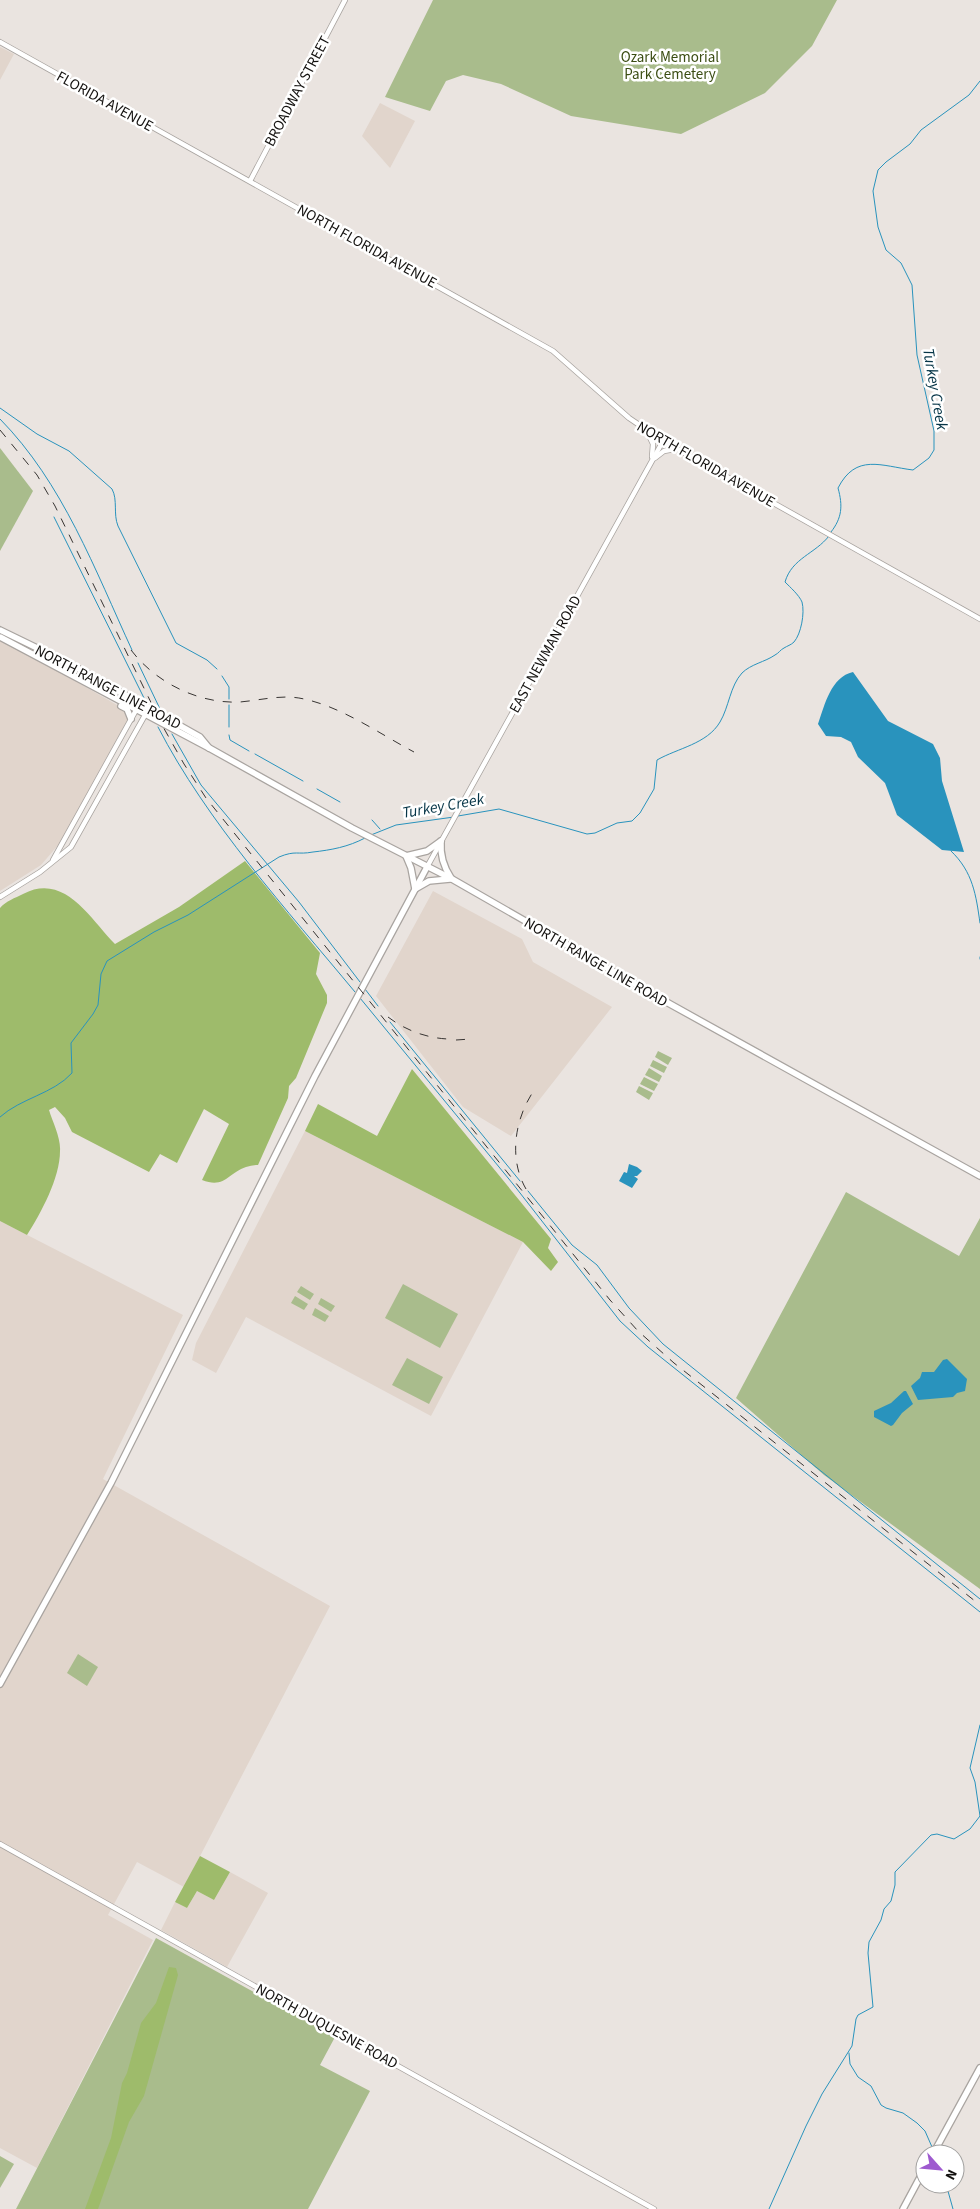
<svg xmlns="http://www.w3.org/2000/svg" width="980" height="2209" viewBox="0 0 980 2209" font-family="'Source Sans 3',sans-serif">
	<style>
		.built { fill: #e1d5cc }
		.green { fill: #a9bc8c }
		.forest { fill: #9ebb6b }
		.water { fill: #2993bd }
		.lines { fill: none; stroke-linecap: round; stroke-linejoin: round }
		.stream { stroke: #2993bd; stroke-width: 1 }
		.minor-casing { stroke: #a9a4a0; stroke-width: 6 }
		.major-casing { stroke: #a9a4a0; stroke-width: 8 }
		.minor { stroke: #fff; stroke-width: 4.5 }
		.major { stroke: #fff; stroke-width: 5.5 }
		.rail { stroke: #383533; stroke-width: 1; stroke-dasharray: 9 9; stroke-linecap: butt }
		.labels { text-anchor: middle; stroke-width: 5; stroke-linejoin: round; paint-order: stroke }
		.park-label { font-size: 15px; fill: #3b4d13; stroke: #fff }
		.street-label { font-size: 15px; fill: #141210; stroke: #fff }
		.water-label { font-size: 16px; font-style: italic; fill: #063547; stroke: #fff }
	</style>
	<rect width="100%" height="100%" fill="#eae4e0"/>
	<!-- built -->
	<g class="built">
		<path d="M 0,47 L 14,54 L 0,80 Z"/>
		<path d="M 380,103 L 415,121 L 390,168 L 362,136 Z"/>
		<path d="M 0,638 L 124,709 L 128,719 L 60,843 L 41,865 L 0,891 Z"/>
		<path d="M 433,891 L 522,939 L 533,962 L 612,1007 L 511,1136 L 463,1107 L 376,996 Z"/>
		<path d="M 305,1131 L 523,1242 L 431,1416 L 246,1317 L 216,1373 L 192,1360 L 196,1343 Z"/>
		<path d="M 0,1221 L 183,1315 L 103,1479 L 330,1606 L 184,1887 L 137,1862 L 108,1915 L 153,1940 L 37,2168 L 0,2148 Z"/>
		<path d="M 230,1872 L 268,1893 L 227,1967 L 161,1930 L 175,1902 L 187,1908 L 197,1891 L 214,1900 Z"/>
	</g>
	<!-- green -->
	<g class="green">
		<path d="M 433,0 L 837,0 L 812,46 L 765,93 L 681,134 L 571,116 L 501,84 L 463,75 L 446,81 L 430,111 L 385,97 Z"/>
		<path d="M 0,448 L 33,491 L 0,551 Z"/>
		<path d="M 658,1051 L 672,1058 L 668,1065 L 655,1057 Z"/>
		<path d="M 653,1060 L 667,1067 L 664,1073 L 650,1066 Z"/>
		<path d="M 649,1068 L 662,1076 L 659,1082 L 645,1075 Z"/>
		<path d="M 644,1077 L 658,1084 L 654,1091 L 640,1084 Z"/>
		<path d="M 639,1086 L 653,1093 L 649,1100 L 636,1092 Z"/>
		<path d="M 846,1192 L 959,1256 L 980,1218 L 980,1589 L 824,1475 L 736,1398 Z"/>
		<path d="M 403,1284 L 458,1314 L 440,1348 L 385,1318 Z"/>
		<path d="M 301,1286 L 314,1294 L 310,1300 L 297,1292 Z"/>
		<path d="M 295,1296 L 308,1304 L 304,1310 L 291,1303 Z"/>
		<path d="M 321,1298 L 335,1306 L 331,1312 L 318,1304 Z"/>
		<path d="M 315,1308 L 329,1316 L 325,1322 L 312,1315 Z"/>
		<path d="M 407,1358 L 443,1377 L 429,1404 L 392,1385 Z"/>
		<path d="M 78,1654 L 98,1667 L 87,1686 L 67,1673 Z"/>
		<path d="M 156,1938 L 335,2037 L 320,2065 L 370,2091 L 308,2209 L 16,2209 Z"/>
		<path d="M 0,2156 L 14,2164 L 0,2188 Z"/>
	</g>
	<!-- forest -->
	<g class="forest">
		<path d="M 245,861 L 320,953 L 316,974 L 327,995 L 327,1003 L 296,1078 L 289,1086 L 288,1098 L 258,1165 C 254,1165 250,1166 246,1167 C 228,1173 225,1189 202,1180 L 229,1124 L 204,1109 L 177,1163 L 160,1154 L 149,1172 L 72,1132 L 65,1118 L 55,1107 L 49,1110 C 53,1123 61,1138 60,1151 C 60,1178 41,1213 27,1235 L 0,1221 L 0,908 C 6,901 15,898 23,894 C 65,872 90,919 115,944 L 179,907 Z"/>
		<path d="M 412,1069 L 551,1239 L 548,1248 L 558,1262 L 551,1271 L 523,1242 L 305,1131 L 318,1104 L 377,1136 Z"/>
		<path d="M 200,1856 L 230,1872 L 214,1900 L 197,1891 L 187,1908 L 175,1902 Z"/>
		<path d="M 169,1967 L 176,1968 L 178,1975 L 144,2096 L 129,2122 L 98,2209 L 85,2209 L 111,2138 L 122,2083 L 127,2073 L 141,2023 L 156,2003 Z"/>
	</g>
	<!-- water -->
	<g class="water">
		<path d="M 853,672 L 888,721 L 933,744 L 940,758 L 942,781 L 964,852 L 942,850 L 897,815 L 885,783 L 858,757 L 851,742 L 841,737 L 826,736 L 818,724 C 825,704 831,677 853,672 Z"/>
		<path d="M 629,1164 L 637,1167 L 642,1171 L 637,1176 L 634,1176 L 638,1179 L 632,1188 L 619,1181 L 624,1172 L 627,1173 Z"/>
		<path d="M 947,1359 L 967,1379 L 965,1391 L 957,1393 L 953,1397 L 918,1400 L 911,1386 L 920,1378 L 922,1372 L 934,1372 L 943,1360 Z"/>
		<path d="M 904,1391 L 906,1391 L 913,1404 L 902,1413 L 893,1425 L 891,1426 L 874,1417 L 874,1411 L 891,1403 Z"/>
	</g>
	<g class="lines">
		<!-- stream -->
		<g class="stream">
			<path d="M 0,408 L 37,434 L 69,451 L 112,489 C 118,500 113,514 118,526 L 176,643 L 207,660 L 217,669"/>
			<path d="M 0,419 C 63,483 95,570 132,650"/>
			<path d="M 54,517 L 146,702"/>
			<path d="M 831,532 C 842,518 843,506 838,488 C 856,453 881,466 913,470 L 929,458 L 934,450 L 934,431 L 917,355 L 912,285 L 901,263 L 886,250 L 878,227 L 873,191 L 878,170 L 886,162 L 910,144 L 921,130 L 969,95 L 980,81"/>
			<path d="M 138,663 L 161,711"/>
			<path d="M 222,676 L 229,687 L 229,699"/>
			<path d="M 158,727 C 207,822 287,910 355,992"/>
			<path d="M 229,727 L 229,705"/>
			<path d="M 172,734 L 201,785 L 299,902 L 360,982"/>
			<path d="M 229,735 L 230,740 L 249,751"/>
			<path d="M 255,754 L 303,781"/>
			<path d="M 317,789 L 340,802"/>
			<path d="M 458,816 L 499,809 L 587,834 L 595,833 L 617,823 L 632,821 L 640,813 L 654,789 L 657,760 C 678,748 707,744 720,722 C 729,707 730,686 742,673 C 751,664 765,662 775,655 C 779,653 780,650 784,648 C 787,646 791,645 794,642 C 801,634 805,613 802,602 C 799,595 790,587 785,582 C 792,558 815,554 829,536"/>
			<path d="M 372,820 L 380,829"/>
			<path d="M 371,835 L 396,825 L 454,817"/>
			<path d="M 951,851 C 973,872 976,895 980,923"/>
			<path d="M 980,957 L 980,959"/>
			<path d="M 365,989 L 378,1006"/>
			<path d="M 360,998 L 513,1184 L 620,1321 L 648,1347 L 980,1612"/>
			<path d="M 390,1022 L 520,1181"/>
			<path d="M 0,1117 C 21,1098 53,1094 72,1073 L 71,1043 L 93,1014 L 98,1005 L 101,974 L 107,961 L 154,932 L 188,915 L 279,857 C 296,850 297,855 313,852 C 331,850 348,847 365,838"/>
			<path d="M 528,1191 L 572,1245 L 597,1265 L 629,1308 L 663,1344 L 980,1599"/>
			<path d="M 849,2053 L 850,2064 L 858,2077 L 871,2086 L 881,2105 L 886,2108 L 903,2113 L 917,2123 L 925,2131 L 932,2147"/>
			<path d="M 946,2184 L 953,2209"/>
			<path d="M 769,2209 L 806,2126 L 822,2094 L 852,2046 L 856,2019 L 858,2015 L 873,2007 L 868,1953 L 869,1942 L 881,1920 L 884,1909 L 891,1901 L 895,1885 L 895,1872 L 931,1835 L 937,1834 L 954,1839 L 970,1829 L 980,1816 L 975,1782 L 970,1768 L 980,1725"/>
		</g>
		<defs>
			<g id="minor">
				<path d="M 0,42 L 553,351 L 629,418 L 663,441 L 980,619"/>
				<path d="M 250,181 L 345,0"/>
				<path d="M 647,431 L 653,444 L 652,457"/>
				<path d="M 655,458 L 664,451 L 675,449"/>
				<path d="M 53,860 L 140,703"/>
				<path d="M 427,867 L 663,441"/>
				<path d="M 0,897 L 40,872 L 71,847 L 149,708"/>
				<path d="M 0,1844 L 654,2209"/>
			</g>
			<g id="major">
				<path d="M 0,630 L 72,665 L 200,737 L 209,748"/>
				<path d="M 0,637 L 211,749 L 352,828 L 452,879 L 670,1004 L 980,1176"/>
				<path d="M 121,706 L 127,709 L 131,719"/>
				<path d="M 441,841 L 427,851 L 406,856 L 411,868 L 415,889 L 429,881 L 450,879"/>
				<path d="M 441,841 C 440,855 443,866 451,878"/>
				<path d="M 0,1684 L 111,1483 L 315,1076 L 427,867"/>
				<path d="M 933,2154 L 980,2068"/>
				<path d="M 903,2209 L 925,2168"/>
			</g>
		</defs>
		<!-- minor casing -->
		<use href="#minor" class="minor-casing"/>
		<!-- major casing -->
		<use href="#major" class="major-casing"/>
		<!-- minor -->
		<use href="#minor" class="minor"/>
		<!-- major -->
		<use href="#major" class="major"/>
		<!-- rail -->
		<g class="rail">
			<path d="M 0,430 L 37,475 L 55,506 L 162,725 L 184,764 L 206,798 L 610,1300 L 638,1331 L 674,1363 L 980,1605"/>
			<path d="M 131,650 C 156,683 199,704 240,702 C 262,700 283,694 304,699 C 342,707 380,734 414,752"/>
			<path d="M 388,1017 C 405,1030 426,1038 448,1039"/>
			<path d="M 456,1040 L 471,1039"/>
			<path d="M 526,1189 C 508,1158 515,1117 535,1089"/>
		</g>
	</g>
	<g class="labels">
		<!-- park labels -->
		<g class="park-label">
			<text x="670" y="62">Ozark Memorial<tspan x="670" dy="17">Park Cemetery</tspan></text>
		</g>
		<!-- street labels -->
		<g class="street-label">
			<text transform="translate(297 91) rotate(-62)" y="5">BROADWAY STREET</text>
			<text transform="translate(105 101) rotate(29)" y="5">FLORIDA AVENUE</text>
			<text transform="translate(367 246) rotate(29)" y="5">NORTH FLORIDA AVENUE</text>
			<text transform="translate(706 464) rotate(30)" y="5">NORTH FLORIDA AVENUE</text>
			<text transform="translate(545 654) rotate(-61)" y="5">EAST NEWMAN ROAD</text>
			<text transform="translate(108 687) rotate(28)" y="5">NORTH RANGE LINE ROAD</text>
			<text transform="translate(596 962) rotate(30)" y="5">NORTH RANGE LINE ROAD</text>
			<text transform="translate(327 2026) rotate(29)" y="5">NORTH DUQUESNE ROAD</text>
		</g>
		<!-- water labels -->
		<g class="water-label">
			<text transform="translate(936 389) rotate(80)" y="6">Turkey Creek</text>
			<text transform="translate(443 805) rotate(-10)" y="6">Turkey Creek</text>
		</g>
	</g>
	<!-- north arrow -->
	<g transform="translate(940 2169) rotate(117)"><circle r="24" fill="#ffffff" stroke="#a1a09f"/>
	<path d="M0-4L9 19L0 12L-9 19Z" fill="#9e5acf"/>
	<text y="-8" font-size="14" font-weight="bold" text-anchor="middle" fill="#141210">N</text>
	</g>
</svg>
